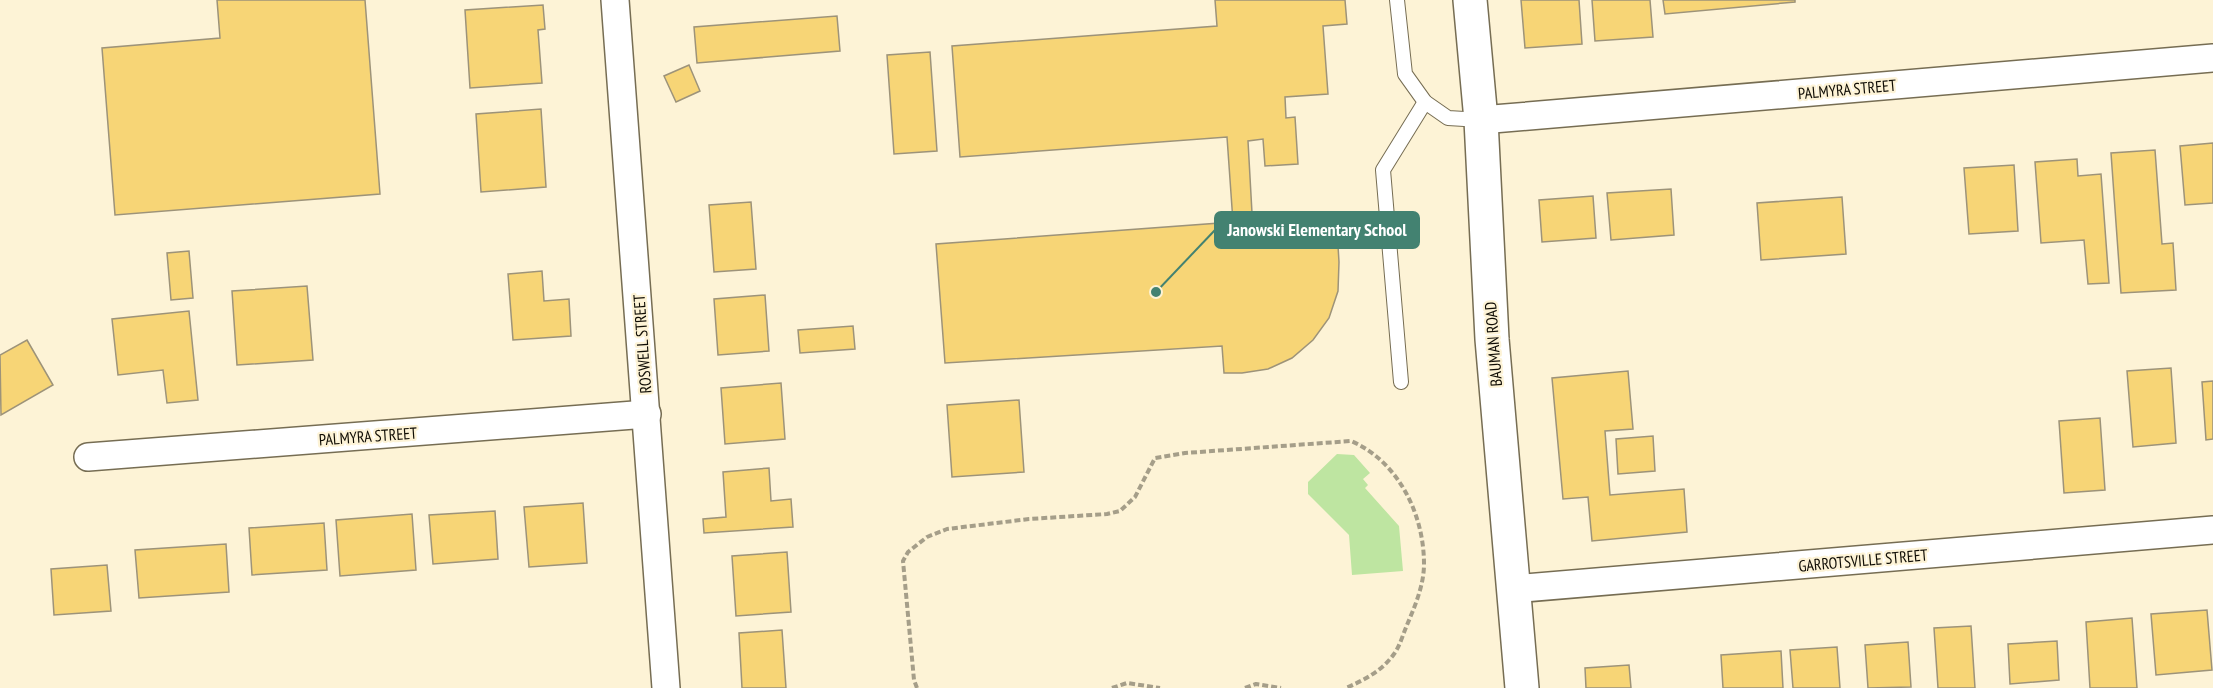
<svg xmlns="http://www.w3.org/2000/svg" width="2213" height="688" viewBox="0 0 2213 688" font-family="'PT Sans Narrow',sans-serif">
	<style>
		.green { fill: #bee5a1 }
		.building { fill: #f7d576; stroke: #9d9379; stroke-width: 1.5 }
		.lines { fill: none; stroke-linecap: round; stroke-linejoin: round }
		.lane-casing { stroke: #766d53; stroke-width: 16 }
		.street-casing { stroke: #766d53; stroke-width: 30 }
		.secondary-casing { stroke: #766d53; stroke-width: 36 }
		.path { stroke: #a59e89; stroke-width: 4; stroke-dasharray: 6 3; stroke-linecap: butt }
		.lane { stroke: #fff; stroke-width: 14 }
		.street { stroke: #fff; stroke-width: 27 }
		.secondary { stroke: #fff; stroke-width: 33 }
		.labels { text-anchor: middle; stroke-width: 4.5; stroke-linejoin: round; paint-order: stroke }
		.street-label { font-size: 16px; fill: #0f0c04; stroke: #fdf3d6 }
		.leader { fill: none; stroke: #438271; stroke-width: 2 }
		.callout-dot { fill: #438271; stroke: #fdf3d6; stroke-width: 2 }
		.callout { fill: #438271; stroke: #438271; stroke-width: 2 }
		.callout-label { font-size: 18px; text-anchor: middle; font-weight: bold; fill: #fff }
	</style>
	<rect width="100%" height="100%" fill="#fdf3d6"/>
	<!-- green -->
	<path class="green" d="M 1337,454 L 1354,455 L 1370,473 L 1363,479 L 1368,485 L 1365,488 L 1399,526 L 1403,571 L 1352,575 L 1349,535 L 1308,494 L 1308,482 Z"/>
	<!-- building -->
	<g class="building">
		<path d="M 217,0 L 365,0 L 380,194 L 115,215 L 102,48 L 220,38 Z"/>
		<path d="M 1215,0 L 1345,0 L 1347,24 L 1323,26 L 1328,94 L 1285,97 L 1286,118 L 1295,117 L 1298,164 L 1265,166 L 1263,139 L 1248,141 L 1252,213 L 1264,221 L 1336,213 L 1339,262 L 1338,291 L 1329,318 L 1313,340 L 1292,358 L 1268,369 L 1242,373 L 1224,373 L 1222,346 L 945,363 L 936,244 L 1233,222 L 1227,137 L 960,157 L 952,46 L 1217,26 Z"/>
		<path d="M 1521,0 L 1579,0 L 1582,44 L 1525,48 Z"/>
		<path d="M 1592,0 L 1650,0 L 1653,37 L 1595,41 Z"/>
		<path d="M 1663,0 L 1795,0 L 1795,2 L 1665,14 Z"/>
		<path d="M 543,5 L 545,29 L 538,30 L 542,83 L 470,88 L 465,10 Z"/>
		<path d="M 837,16 L 840,51 L 697,63 L 694,27 Z"/>
		<path d="M 930,52 L 937,151 L 894,154 L 887,55 Z"/>
		<path d="M 689,65 L 700,91 L 676,102 L 664,76 Z"/>
		<path d="M 541,109 L 546,187 L 481,192 L 476,114 Z"/>
		<path d="M 2213,143 L 2213,203 L 2185,205 L 2180,146 Z"/>
		<path d="M 2155,150 L 2162,244 L 2173,243 L 2176,290 L 2121,293 L 2111,153 Z"/>
		<path d="M 2077,159 L 2078,176 L 2101,174 L 2109,283 L 2088,284 L 2084,240 L 2041,243 L 2035,162 Z"/>
		<path d="M 2014,165 L 2018,231 L 1969,234 L 1964,168 Z"/>
		<path d="M 1671,189 L 1674,235 L 1611,240 L 1607,193 Z"/>
		<path d="M 1593,196 L 1596,238 L 1542,242 L 1539,200 Z"/>
		<path d="M 1842,197 L 1846,254 L 1761,260 L 1757,203 Z"/>
		<path d="M 751,202 L 756,269 L 714,272 L 709,205 Z"/>
		<path d="M 189,251 L 193,298 L 171,300 L 167,253 Z"/>
		<path d="M 542,271 L 544,301 L 569,299 L 571,336 L 513,340 L 508,274 Z"/>
		<path d="M 307,286 L 313,360 L 237,365 L 232,291 Z"/>
		<path d="M 765,295 L 769,351 L 718,355 L 714,299 Z"/>
		<path d="M 189,311 L 198,400 L 167,403 L 163,370 L 118,375 L 112,319 Z"/>
		<path d="M 853,326 L 855,349 L 800,353 L 798,330 Z"/>
		<path d="M 27,340 L 53,385 L 1,415 L 0,355 Z"/>
		<path d="M 2171,368 L 2176,443 L 2133,447 L 2127,371 Z"/>
		<path d="M 1628,371 L 1633,429 L 1605,431 L 1610,495 L 1684,489 L 1687,532 L 1592,541 L 1588,497 L 1563,499 L 1552,378 Z"/>
		<path d="M 2213,381 L 2213,439 L 2206,440 L 2202,382 Z"/>
		<path d="M 781,383 L 785,439 L 725,444 L 721,388 Z"/>
		<path d="M 1019,400 L 1024,472 L 952,477 L 947,405 Z"/>
		<path d="M 2100,418 L 2105,490 L 2064,493 L 2059,421 Z"/>
		<path d="M 1653,436 L 1655,471 L 1618,474 L 1616,439 Z"/>
		<path d="M 769,468 L 771,501 L 791,499 L 793,527 L 704,533 L 703,519 L 726,517 L 723,472 Z"/>
		<path d="M 583,503 L 587,563 L 529,567 L 524,507 Z"/>
		<path d="M 495,511 L 498,559 L 433,564 L 429,515 Z"/>
		<path d="M 412,514 L 416,570 L 340,576 L 336,520 Z"/>
		<path d="M 324,523 L 327,570 L 252,575 L 249,528 Z"/>
		<path d="M 226,544 L 229,592 L 139,598 L 135,550 Z"/>
		<path d="M 787,552 L 791,612 L 736,616 L 732,556 Z"/>
		<path d="M 107,565 L 111,611 L 54,615 L 51,569 Z"/>
		<path d="M 2207,610 L 2212,670 L 2156,675 L 2151,614 Z"/>
		<path d="M 2132,618 L 2137,688 L 2090,688 L 2086,622 Z"/>
		<path d="M 1971,626 L 1975,688 L 1938,688 L 1934,628 Z"/>
		<path d="M 782,630 L 786,688 L 742,688 L 739,633 Z"/>
		<path d="M 2057,641 L 2059,680 L 2010,684 L 2008,644 Z"/>
		<path d="M 1908,642 L 1911,687 L 1868,688 L 1865,645 Z"/>
		<path d="M 1837,647 L 1840,688 L 1793,688 L 1790,650 Z"/>
		<path d="M 1781,651 L 1783,688 L 1723,688 L 1721,655 Z"/>
		<path d="M 1629,665 L 1631,688 L 1586,688 L 1585,668 Z"/>
	</g>
	<g class="lines">
		<defs>
			<g id="lane">
				<path d="M 1397,0 L 1405,74 L 1425,102 L 1448,118 L 1481,120"/>
				<path d="M 1401,382 L 1383,170 L 1425,102"/>
			</g>
			<g id="street">
				<path d="M 615,0 L 666,688"/>
				<path d="M 1481,120 L 2213,58"/>
				<path d="M 88,457 L 647,414"/>
				<path d="M 1513,589 L 2213,530"/>
			</g>
			<path id="secondary" d="M 1470,0 L 1481,120 L 1492,339 L 1522,688"/>
		</defs>
		<!-- lane casing -->
		<use href="#lane" class="lane-casing"/>
		<!-- street casing -->
		<use href="#street" class="street-casing"/>
		<!-- secondary casing -->
		<use href="#secondary" class="secondary-casing"/>
		<!-- path -->
		<g class="path">
			<path d="M 917,688 L 914,680 L 903,561 L 908,552 L 927,537 L 947,529 L 1029,519 L 1107,514 L 1120,511 L 1135,497 L 1155,458 L 1185,453 L 1351,441 C 1398,461 1424,514 1424,564 C 1424,585 1415,606 1407,625 C 1403,634 1400,646 1394,654 C 1382,671 1364,680 1346,688"/>
			<path d="M 1112,688 L 1127,683 L 1160,688"/>
			<path d="M 1245,688 L 1256,684 L 1281,688"/>
		</g>
		<!-- lane -->
		<use href="#lane" class="lane"/>
		<!-- street -->
		<use href="#street" class="street"/>
		<!-- secondary -->
		<use href="#secondary" class="secondary"/>
	</g>
	<g class="labels">
		<!-- street labels -->
		<g class="street-label">
			<text transform="translate(1847 89) rotate(-5)" y="6">PALMYRA STREET</text>
			<text transform="translate(642 344) rotate(-94)" y="6">ROSWELL STREET</text>
			<text transform="translate(1493 344) rotate(-94)" y="6">BAUMAN ROAD</text>
			<text transform="translate(368 436) rotate(-4)" y="6">PALMYRA STREET</text>
			<text transform="translate(1863 560) rotate(-5)" y="6">GARROTSVILLE STREET</text>
		</g>
	</g>
	<!-- callouts -->
	<path class="leader" d="M1156 292L1215 230"/>
	<circle class="callout-dot" cx="1156" cy="292" r="6"/>
	<rect class="callout" x="1215" y="212" width="204" height="36" rx="6"/>
	<g class="callout-label">
		<text x="1317" y="236">Janowski Elementary School</text>
	</g>
</svg>
